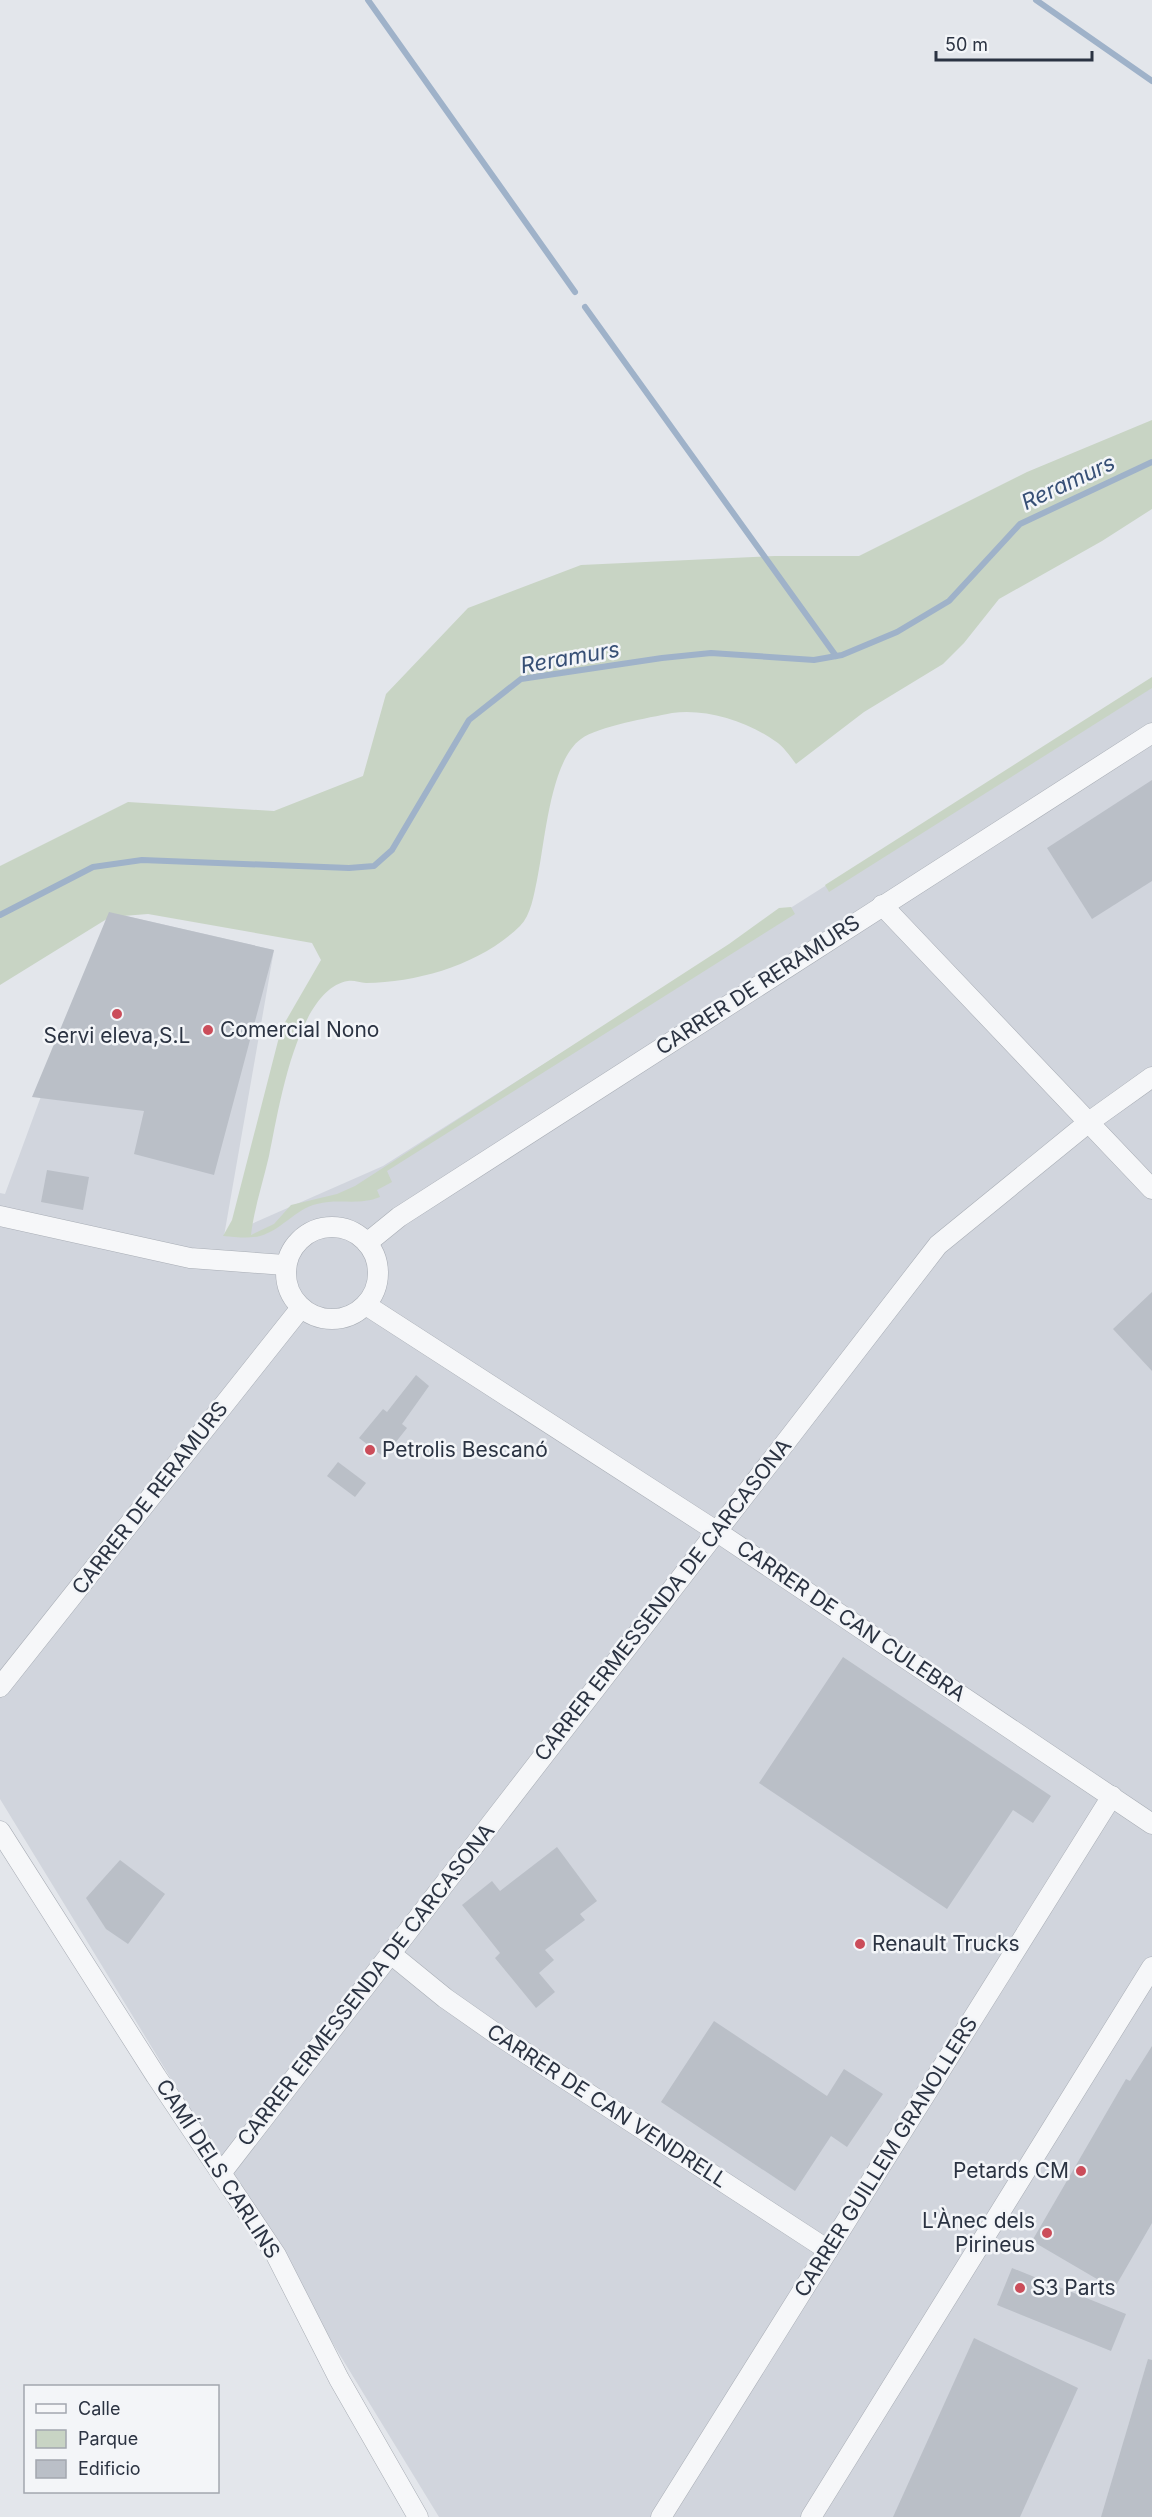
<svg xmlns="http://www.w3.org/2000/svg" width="1152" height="2517" viewBox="0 0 1152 2517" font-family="Inter,sans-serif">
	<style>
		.built { fill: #d1d5dd }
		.green { fill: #c8d4c4 }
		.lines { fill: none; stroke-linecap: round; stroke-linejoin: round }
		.stream { stroke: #9fb2c9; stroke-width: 6 }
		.building { fill: #babfc7 }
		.minor-casing { stroke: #a8adb5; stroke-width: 21 }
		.minor { stroke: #f6f7f9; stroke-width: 20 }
		.poi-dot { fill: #cb4d5a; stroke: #f3f5f8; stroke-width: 2 }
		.labels { text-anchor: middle; stroke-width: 5; stroke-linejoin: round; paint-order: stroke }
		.street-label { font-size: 21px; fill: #2b3342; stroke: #f3f5f8 }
		.poi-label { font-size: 21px; fill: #2b3342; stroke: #f3f5f8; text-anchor: start }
		.water-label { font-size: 22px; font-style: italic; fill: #364f75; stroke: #f3f5f8 }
	</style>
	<rect width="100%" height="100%" fill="#e3e6eb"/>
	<!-- built -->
	<path class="built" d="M 1152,679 L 1152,2517 L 439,2517 L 0,1799 L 0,1193 L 5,1194 L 109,912 L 274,950 L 224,1236 L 383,1166 Z"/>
	<!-- green -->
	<g class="green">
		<path d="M 1152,420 L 1152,509 L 1102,541 L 999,599 L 964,643 L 943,664 L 864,712 L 796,764 C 790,756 783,746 775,741 C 747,721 705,708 672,713 C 648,718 599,726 581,739 C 550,761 545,843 537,880 C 534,894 531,915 520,926 C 481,964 420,982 366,983 C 360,983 354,980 348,981 C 296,989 278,1114 269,1156 C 263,1182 254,1209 251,1235 L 274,1224 L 291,1205 L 337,1194 L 355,1186 L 729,944 L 779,908 L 791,907 L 795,914 L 387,1171 L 392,1182 L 377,1190 L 380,1197 C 358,1206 339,1198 317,1204 C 295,1209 282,1230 260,1236 C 248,1239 236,1237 223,1236 L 232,1220 L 278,1041 L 284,1024 L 321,960 L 312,943 L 148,914 L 110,917 L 0,985 L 0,866 L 128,802 L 274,811 L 363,776 L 386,694 L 468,608 L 581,565 L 775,556 L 859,556 L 1027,472 Z"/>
		<path d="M 1152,677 L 1152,688 L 829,892 L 825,885 Z"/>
	</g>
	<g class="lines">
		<!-- stream -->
		<g class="stream">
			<path d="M 368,0 L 575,292"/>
			<path d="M 1036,0 L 1152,81"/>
			<path d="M 585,307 L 836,656"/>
			<path d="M 0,915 L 93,867 L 142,860 L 349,868 L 374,866 L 392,850 L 469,720 L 521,679 L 662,658 L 711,653 L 814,660 L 842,655 L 897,632 L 949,601 L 1020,524 L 1152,462"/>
		</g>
	</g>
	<!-- building -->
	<g class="building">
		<path d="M 1152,780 L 1152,881 L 1092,919 L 1047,848 Z"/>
		<path d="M 109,912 L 274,950 L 214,1175 L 134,1154 L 144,1111 L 32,1097 Z"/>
		<path d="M 47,1170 L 89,1177 L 83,1210 L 41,1202 Z"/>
		<path d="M 1152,1292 L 1152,1371 L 1113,1329 Z"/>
		<path d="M 416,1375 L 429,1386 L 402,1424 L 407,1428 L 384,1457 L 359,1438 L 383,1409 L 387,1412 Z"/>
		<path d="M 338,1462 L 366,1483 L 355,1497 L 327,1476 Z"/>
		<path d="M 843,1657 L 1051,1796 L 1033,1823 L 1013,1810 L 947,1909 L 759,1783 Z"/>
		<path d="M 557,1847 L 597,1901 L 580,1914 L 585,1920 L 545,1950 L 554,1960 L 539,1973 L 555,1992 L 536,2008 L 495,1958 L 500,1953 L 462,1905 L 492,1881 L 500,1891 Z"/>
		<path d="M 120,1860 L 165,1894 L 128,1944 L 106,1929 L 86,1898 Z"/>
		<path d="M 714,2021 L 827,2096 L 844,2069 L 883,2094 L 847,2147 L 831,2136 L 795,2191 L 661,2102 Z"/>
		<path d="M 1152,2046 L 1152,2223 L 1114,2289 L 1032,2241 L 1126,2079 L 1130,2081 Z"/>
		<path d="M 1012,2268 L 1126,2314 L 1111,2351 L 997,2305 Z"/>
		<path d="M 974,2338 L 1078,2388 L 1020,2517 L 893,2517 Z"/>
		<path d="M 1148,2359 L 1152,2360 L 1152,2517 L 1101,2517 Z"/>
	</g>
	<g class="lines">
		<defs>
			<g id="minor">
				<path d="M 882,905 L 1152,1189"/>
				<path d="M 0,1216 L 190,1258 L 285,1265"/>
				<circle cx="332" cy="1273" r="46"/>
				<path d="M 367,1243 L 399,1217 L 1152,733"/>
				<path d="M 366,1305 L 716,1531 L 1152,1824"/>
				<path d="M 0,1687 L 300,1309"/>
				<path d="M 0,1831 L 156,2076 L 276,2255 L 339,2379 L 418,2517"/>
				<path d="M 391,1954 L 445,1998 L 495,2033 L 828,2250"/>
				<path d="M 222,2172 L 938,1245 L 1089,1122 L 1152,1077"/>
				<path d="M 661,2517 L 1112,1796"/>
				<path d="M 811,2517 L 1152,1967"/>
			</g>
		</defs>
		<!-- minor casing -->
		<use href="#minor" class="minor-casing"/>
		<!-- minor -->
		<use href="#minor" class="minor"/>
	</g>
	<!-- markers -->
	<g class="poi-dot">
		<circle cx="117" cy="1014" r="6"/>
		<circle cx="208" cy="1030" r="6"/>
		<circle cx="370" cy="1450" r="6"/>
		<circle cx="860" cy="1944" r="6"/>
		<circle cx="1081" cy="2171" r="6"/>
		<circle cx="1047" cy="2233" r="6"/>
		<circle cx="1020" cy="2288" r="6"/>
	</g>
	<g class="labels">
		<!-- street labels -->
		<g class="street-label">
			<text transform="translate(758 985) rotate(-33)" y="7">CARRER DE RERAMURS</text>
			<text transform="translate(150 1498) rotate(-52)" y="7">CARRER DE RERAMURS</text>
			<text transform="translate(663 1600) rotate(-52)" y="7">CARRER ERMESSENDA DE CARCASONA</text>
			<text transform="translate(851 1621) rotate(34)" y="7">CARRER DE CAN CULEBRA</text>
			<text transform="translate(366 1985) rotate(-52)" y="7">CARRER ERMESSENDA DE CARCASONA</text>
			<text transform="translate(607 2106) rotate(33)" y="7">CARRER DE CAN VENDRELL</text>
			<text transform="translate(886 2157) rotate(-58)" y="7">CARRER GUILLEM GRANOLLERS</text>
			<text transform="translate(218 2169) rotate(57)" y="7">CAMÍ DELS CARLINS</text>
		</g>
		<!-- poi labels -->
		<g class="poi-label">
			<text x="220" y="1037">Comercial Nono</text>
			<text x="117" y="1043" text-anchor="middle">Servi eleva,S.L</text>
			<text x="382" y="1457">Petrolis Bescanó</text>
			<text x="872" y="1951">Renault Trucks</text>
			<text x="1069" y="2178" text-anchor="end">Petards CM</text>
			<text x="1035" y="2228" text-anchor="end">L'Ànec dels<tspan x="1035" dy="24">Pirineus</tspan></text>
			<text x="1032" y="2295">S3 Parts</text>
		</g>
		<!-- water labels -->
		<g class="water-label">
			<text transform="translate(1068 482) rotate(-25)" y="8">Reramurs</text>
			<text transform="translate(570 657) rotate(-10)" y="8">Reramurs</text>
		</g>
	</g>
	<!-- legend -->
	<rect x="24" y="2385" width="195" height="108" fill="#f3f5f8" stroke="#a3a7af" stroke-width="1.5"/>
	<rect x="36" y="2404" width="30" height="9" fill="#f6f7f9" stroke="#a3a7af" stroke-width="1.5"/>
	<text x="78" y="2415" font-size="18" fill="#2b3342">Calle</text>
	<rect x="36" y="2430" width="30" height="18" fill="#c8d4c4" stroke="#a3a7af" stroke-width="1.5"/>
	<text x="78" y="2445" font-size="18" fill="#2b3342">Parque</text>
	<rect x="36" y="2460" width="30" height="18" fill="#babfc7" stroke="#a3a7af" stroke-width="1.5"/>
	<text x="78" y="2475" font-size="18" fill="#2b3342">Edificio</text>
	<!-- scale -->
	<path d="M936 51v9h156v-9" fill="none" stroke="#2b3342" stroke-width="3"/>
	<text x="945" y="51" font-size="18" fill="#2b3342" stroke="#f3f5f8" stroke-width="4.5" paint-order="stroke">50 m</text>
</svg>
